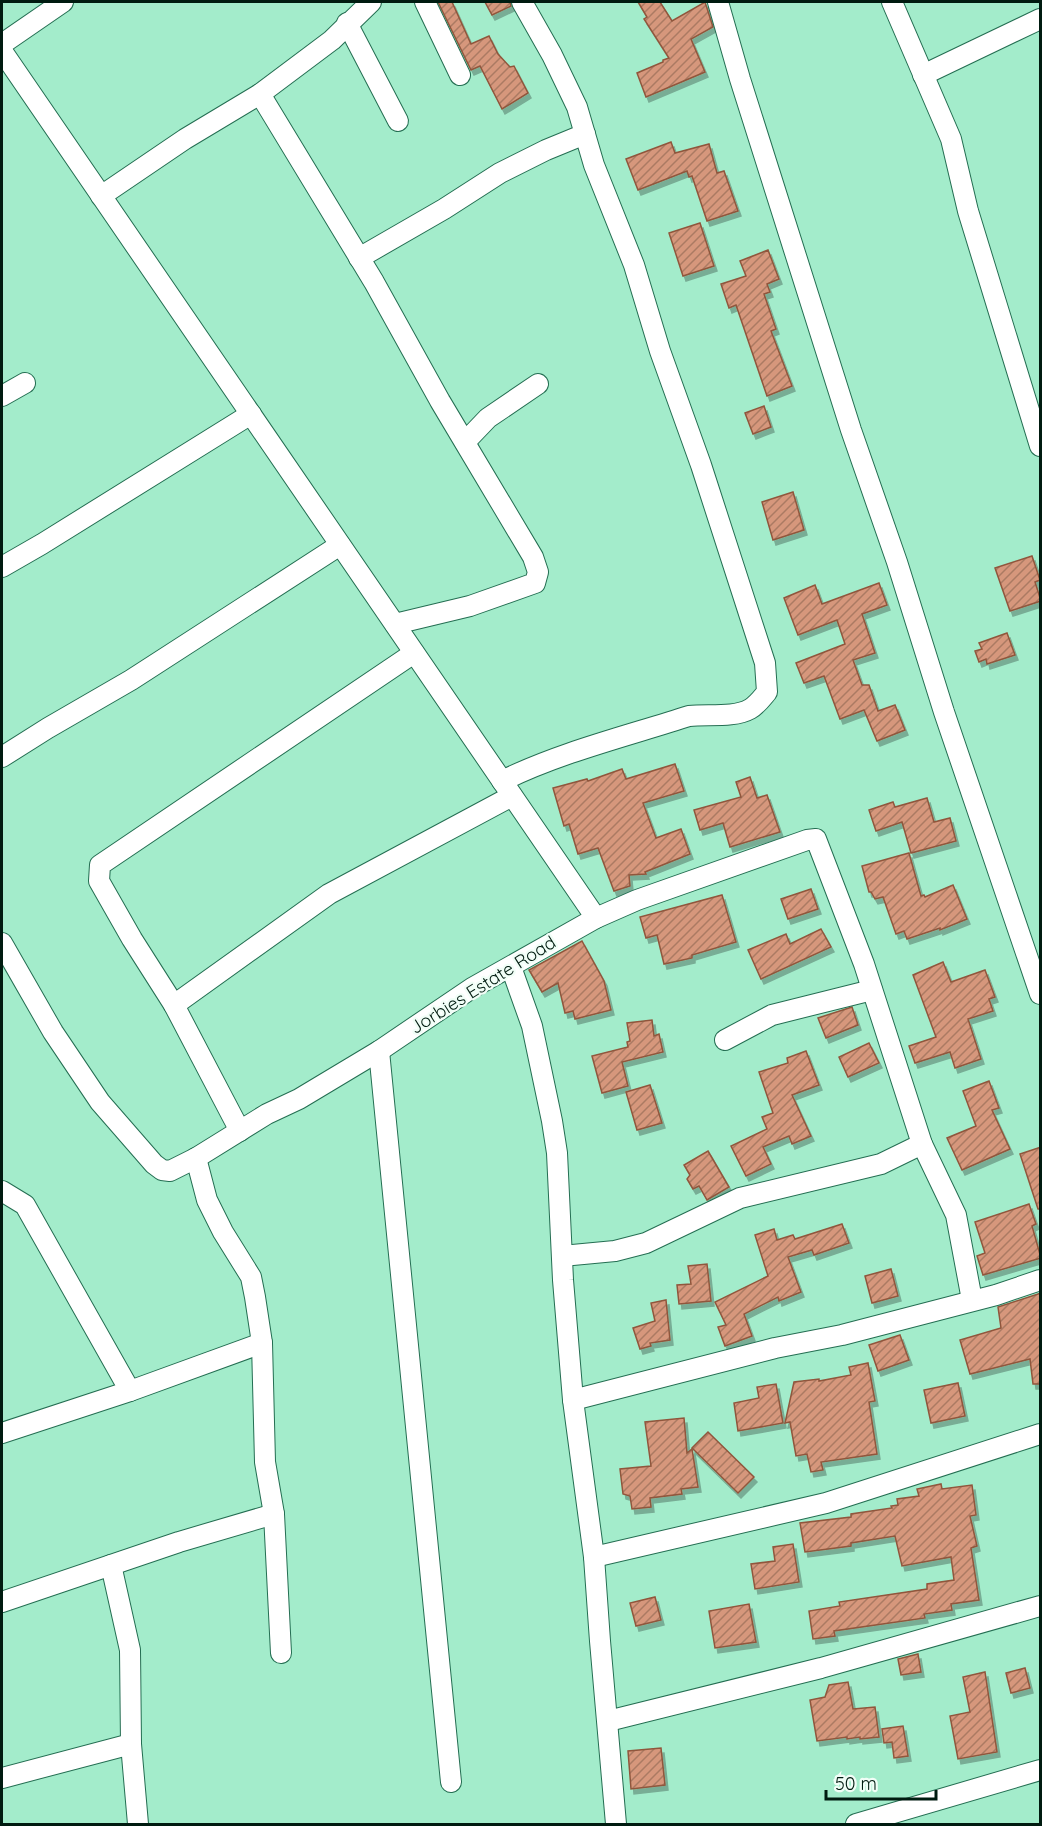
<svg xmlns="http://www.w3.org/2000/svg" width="1042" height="1826" viewBox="0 0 1042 1826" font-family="Quicksand,sans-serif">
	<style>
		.building { fill: url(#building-hatch); stroke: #90563c; stroke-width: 1.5; filter: url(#shadow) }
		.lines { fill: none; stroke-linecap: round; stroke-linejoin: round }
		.minor-casing { stroke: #246e52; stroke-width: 22 }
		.minor { stroke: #fff; stroke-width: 20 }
		.labels { text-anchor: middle; stroke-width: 4.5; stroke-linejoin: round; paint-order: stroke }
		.street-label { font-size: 18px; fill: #001b10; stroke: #f1fef7 }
	</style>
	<defs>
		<pattern id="building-hatch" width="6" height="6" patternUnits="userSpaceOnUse" patternTransform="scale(1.5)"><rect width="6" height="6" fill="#d6977b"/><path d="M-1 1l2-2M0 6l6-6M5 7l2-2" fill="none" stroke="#ab7a63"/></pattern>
		<filter id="shadow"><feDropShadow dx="3" dy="5" stdDeviation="0" flood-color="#0004"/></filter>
	</defs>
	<rect width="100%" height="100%" fill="#a3eccb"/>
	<!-- building -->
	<g class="building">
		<path d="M 438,2 L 452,2 L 471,44 L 489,36 L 498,54 L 510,67 L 514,66 L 528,93 L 502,109 L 480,66 L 471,70 Z"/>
		<path d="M 485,2 L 510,2 L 511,6 L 492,15 Z"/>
		<path d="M 638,2 L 660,2 L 672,21 L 705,2 L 713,27 L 691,39 L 705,72 L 646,97 L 637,73 L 663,62 L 663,60 L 669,58 L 644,19 L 647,17 Z"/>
		<path d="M 671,142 L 675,153 L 709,144 L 717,173 L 724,171 L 738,211 L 707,221 L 692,176 L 689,177 L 687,171 L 638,190 L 626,159 Z"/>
		<path d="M 700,223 L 714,266 L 683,276 L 669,233 Z"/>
		<path d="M 768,250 L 779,279 L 767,284 L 770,292 L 764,294 L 776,329 L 771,331 L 792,386 L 767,396 L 736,305 L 729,308 L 721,284 L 746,276 L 740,261 Z"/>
		<path d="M 764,406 L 771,427 L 753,434 L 745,413 Z"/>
		<path d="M 793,492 L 804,530 L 773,540 L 762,502 Z"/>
		<path d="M 1032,556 L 1040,580 L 1035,582 L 1041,601 L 1010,611 L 995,568 Z"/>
		<path d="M 879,583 L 887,605 L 862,614 L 875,653 L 853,660 L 862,685 L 869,685 L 878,711 L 895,705 L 905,730 L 877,741 L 864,710 L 840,719 L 824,676 L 804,683 L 796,663 L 845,644 L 837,620 L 798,635 L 784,598 L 815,585 L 822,604 Z"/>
		<path d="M 1007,633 L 1015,655 L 987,664 L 986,659 L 979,662 L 975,651 L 982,649 L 979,643 Z"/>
		<path d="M 675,764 L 684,791 L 643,803 L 656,838 L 681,829 L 690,854 L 645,872 L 646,874 L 629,875 L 630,886 L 614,891 L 598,848 L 578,854 L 569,824 L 564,826 L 553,788 L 587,779 L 588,781 L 622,769 L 626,779 Z"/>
		<path d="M 750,777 L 757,798 L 767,795 L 780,832 L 730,847 L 723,823 L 700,830 L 694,810 L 741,797 L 736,782 Z"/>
		<path d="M 927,798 L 934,822 L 950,818 L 956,841 L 911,853 L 902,822 L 876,831 L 869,810 L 893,802 L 895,807 Z"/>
		<path d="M 909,853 L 921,896 L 924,895 L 925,897 L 953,885 L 967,919 L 940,930 L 940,928 L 907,939 L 904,931 L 896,934 L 883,897 L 875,899 L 871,892 L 869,892 L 862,866 Z"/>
		<path d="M 811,889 L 818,909 L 788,919 L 781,899 Z"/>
		<path d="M 722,895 L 736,942 L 692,955 L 692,958 L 664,964 L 657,935 L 646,938 L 640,917 Z"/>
		<path d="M 821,929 L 831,947 L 761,979 L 748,950 L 786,934 L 790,944 Z"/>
		<path d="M 582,941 L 604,981 L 611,1010 L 575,1019 L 573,1011 L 565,1013 L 558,983 L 542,992 L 529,970 Z"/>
		<path d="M 943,962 L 951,982 L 985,970 L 995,997 L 989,999 L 993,1011 L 968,1019 L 981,1059 L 955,1068 L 950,1052 L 915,1063 L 909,1046 L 936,1037 L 913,975 Z"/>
		<path d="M 852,1007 L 858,1025 L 826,1038 L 818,1018 Z"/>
		<path d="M 652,1020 L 654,1036 L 659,1034 L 663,1052 L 622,1062 L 628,1086 L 602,1093 L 592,1056 L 628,1047 L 627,1042 L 630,1041 L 627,1023 Z"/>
		<path d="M 869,1043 L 879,1063 L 848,1077 L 839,1057 Z"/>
		<path d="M 806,1051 L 819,1085 L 792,1095 L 811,1136 L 792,1144 L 789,1136 L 763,1147 L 771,1164 L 746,1176 L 731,1146 L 767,1129 L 762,1117 L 773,1113 L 759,1072 L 788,1063 L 787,1058 Z"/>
		<path d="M 989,1081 L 999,1108 L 992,1110 L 1010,1149 L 962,1170 L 947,1138 L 976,1126 L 963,1091 Z"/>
		<path d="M 650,1085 L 662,1123 L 637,1130 L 626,1092 Z"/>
		<path d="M 1041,1147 L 1041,1209 L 1038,1209 L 1020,1154 Z"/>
		<path d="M 708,1151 L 729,1187 L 707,1200 L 699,1186 L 693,1189 L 687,1179 L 690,1175 L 684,1165 Z"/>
		<path d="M 1029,1204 L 1036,1224 L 1032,1226 L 1041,1258 L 983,1275 L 977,1256 L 985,1253 L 975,1222 Z"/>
		<path d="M 842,1224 L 849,1243 L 814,1255 L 812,1250 L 788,1257 L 801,1292 L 779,1301 L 778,1297 L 744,1314 L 752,1336 L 725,1346 L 718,1327 L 726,1325 L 715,1302 L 768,1276 L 755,1235 L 774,1229 L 777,1240 L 793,1235 L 795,1239 Z"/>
		<path d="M 707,1264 L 711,1301 L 679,1304 L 677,1285 L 691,1284 L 688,1266 Z"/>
		<path d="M 891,1269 L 898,1296 L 872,1303 L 865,1276 Z"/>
		<path d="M 1041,1293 L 1041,1384 L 1033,1384 L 1030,1359 L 970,1374 L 960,1340 L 1001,1328 L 998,1307 Z"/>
		<path d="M 666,1300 L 670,1340 L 650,1343 L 651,1346 L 640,1349 L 633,1328 L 655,1321 L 651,1303 Z"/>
		<path d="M 900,1335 L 909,1360 L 878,1371 L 869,1345 Z"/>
		<path d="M 868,1363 L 875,1401 L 869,1402 L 877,1454 L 821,1462 L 823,1470 L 811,1472 L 807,1454 L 796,1456 L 790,1422 L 785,1423 L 794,1382 L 819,1379 L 819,1381 L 851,1375 L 849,1367 Z"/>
		<path d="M 958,1383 L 965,1416 L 931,1423 L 924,1390 Z"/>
		<path d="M 776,1384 L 783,1423 L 738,1431 L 734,1403 L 759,1398 L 757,1387 Z"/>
		<path d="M 684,1418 L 687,1453 L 692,1449 L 698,1487 L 681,1489 L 682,1494 L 650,1498 L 651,1507 L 632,1509 L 630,1496 L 623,1494 L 620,1469 L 651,1466 L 645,1422 Z"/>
		<path d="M 708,1432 L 754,1477 L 738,1493 L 692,1448 Z"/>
		<path d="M 941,1484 L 942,1489 L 972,1485 L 976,1515 L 970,1516 L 977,1546 L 971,1548 L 979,1600 L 951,1604 L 952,1610 L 924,1614 L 925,1618 L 834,1631 L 835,1636 L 813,1639 L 809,1611 L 840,1606 L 839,1602 L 927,1589 L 927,1584 L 954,1580 L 951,1557 L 902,1566 L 895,1536 L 851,1543 L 851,1546 L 805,1552 L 800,1523 L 851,1517 L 851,1514 L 892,1508 L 891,1506 L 898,1505 L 897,1499 L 919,1496 L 917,1489 Z"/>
		<path d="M 793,1544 L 799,1582 L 755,1589 L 751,1564 L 775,1561 L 773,1547 Z"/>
		<path d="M 655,1597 L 661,1620 L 636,1626 L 630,1603 Z"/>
		<path d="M 749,1604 L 756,1642 L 715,1648 L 709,1611 Z"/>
		<path d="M 918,1654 L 921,1672 L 901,1675 L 898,1659 Z"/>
		<path d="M 1025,1668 L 1030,1688 L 1011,1693 L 1006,1673 Z"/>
		<path d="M 985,1672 L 997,1752 L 958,1759 L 950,1716 L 970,1712 L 963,1677 Z"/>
		<path d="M 848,1682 L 853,1709 L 875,1707 L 879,1737 L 860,1739 L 860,1737 L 847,1739 L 847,1737 L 817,1741 L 810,1700 L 825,1697 L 829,1685 Z"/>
		<path d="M 903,1726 L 908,1756 L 894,1758 L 892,1742 L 884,1743 L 882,1729 Z"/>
		<path d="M 661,1748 L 665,1785 L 631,1789 L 628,1751 Z"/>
	</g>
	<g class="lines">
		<defs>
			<g id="minor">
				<path d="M 425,2 L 460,75"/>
				<path d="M 718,2 L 740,79 L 851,430 L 897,562 L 944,712 L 1040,994"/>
				<path d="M 892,2 L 951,139 L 968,211 L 1040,446"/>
				<path d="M 347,23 L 398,121"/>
				<path d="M 2,44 L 63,2"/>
				<path d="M 2,51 L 596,918"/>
				<path d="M 923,75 L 1040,19"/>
				<path d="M 260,94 L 374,282 L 440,401 L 533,557 L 538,572 L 535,583 L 470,606 L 395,624"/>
				<path d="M 101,196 L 185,139 L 260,94 L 332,40 L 371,2"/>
				<path d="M 359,258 L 444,209 L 500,173 L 546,150 L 585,134"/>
				<path d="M 2,396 L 25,383"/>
				<path d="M 465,442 L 488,418 L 538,384"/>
				<path d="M 2,567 L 42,544 L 251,414"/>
				<path d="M 2,757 L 48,728 L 131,680 L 340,545"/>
				<path d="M 502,781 C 561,752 627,736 689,716 C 708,714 734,718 750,709 C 757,705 762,698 767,692 L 765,663 L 701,465 L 660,351 L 634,265 L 594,165 L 577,107 L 552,55 L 522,2"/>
				<path d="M 2,943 L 53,1032 L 100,1102 L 154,1164 L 162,1170 L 170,1171 L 196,1158 L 267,1114 L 299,1099 L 379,1051 L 472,988 L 596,918 L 637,900 L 807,840 L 816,839 L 864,964 L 922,1144 L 956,1215 L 972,1300"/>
				<path d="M 511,967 L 532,1026 L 552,1121 L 557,1153 L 563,1280 L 573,1400 L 594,1557 L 600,1641 L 616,1824"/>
				<path d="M 174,1005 L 329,894 L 512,796"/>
				<path d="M 725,1040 L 772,1015 L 872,990"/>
				<path d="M 379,1051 L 451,1782"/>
				<path d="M 240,1131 L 174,1005 L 132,939 L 99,881 L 100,865 L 414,653"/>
				<path d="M 196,1158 L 207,1200 L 223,1232 L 251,1277 L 255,1297 L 262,1343 L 265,1462 L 274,1514 L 281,1653"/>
				<path d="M 2,1191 L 25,1205 L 130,1391"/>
				<path d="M 562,1256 L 615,1251 L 646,1243 L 740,1198 L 881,1164 L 922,1144"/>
				<path d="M 573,1400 L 775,1348 L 842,1335 L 996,1295 L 1040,1280"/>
				<path d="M 2,1433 L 130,1391 L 262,1343"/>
				<path d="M 594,1557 L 826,1503 L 1040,1434"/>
				<path d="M 111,1565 L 130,1650 L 131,1744 L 138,1824"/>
				<path d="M 2,1602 L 179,1542 L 274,1514"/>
				<path d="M 608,1721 L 821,1668 L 1040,1606"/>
				<path d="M 2,1778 L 131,1744"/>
				<path d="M 856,1824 L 1040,1770"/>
			</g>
		</defs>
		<!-- minor casing -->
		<use href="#minor" class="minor-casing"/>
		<!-- minor -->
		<use href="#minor" class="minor"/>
	</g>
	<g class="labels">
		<!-- street labels -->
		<g class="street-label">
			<text transform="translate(483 985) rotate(-32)" y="6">Jorbies Estate Road</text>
		</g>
	</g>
	<!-- border -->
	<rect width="1042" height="1826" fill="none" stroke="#001b10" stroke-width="6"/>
	<!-- scale -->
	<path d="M826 1790v9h110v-9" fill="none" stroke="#001b10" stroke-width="3"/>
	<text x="835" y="1790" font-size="18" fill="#001b10" stroke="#f1fef7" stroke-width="4.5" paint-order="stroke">50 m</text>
</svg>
